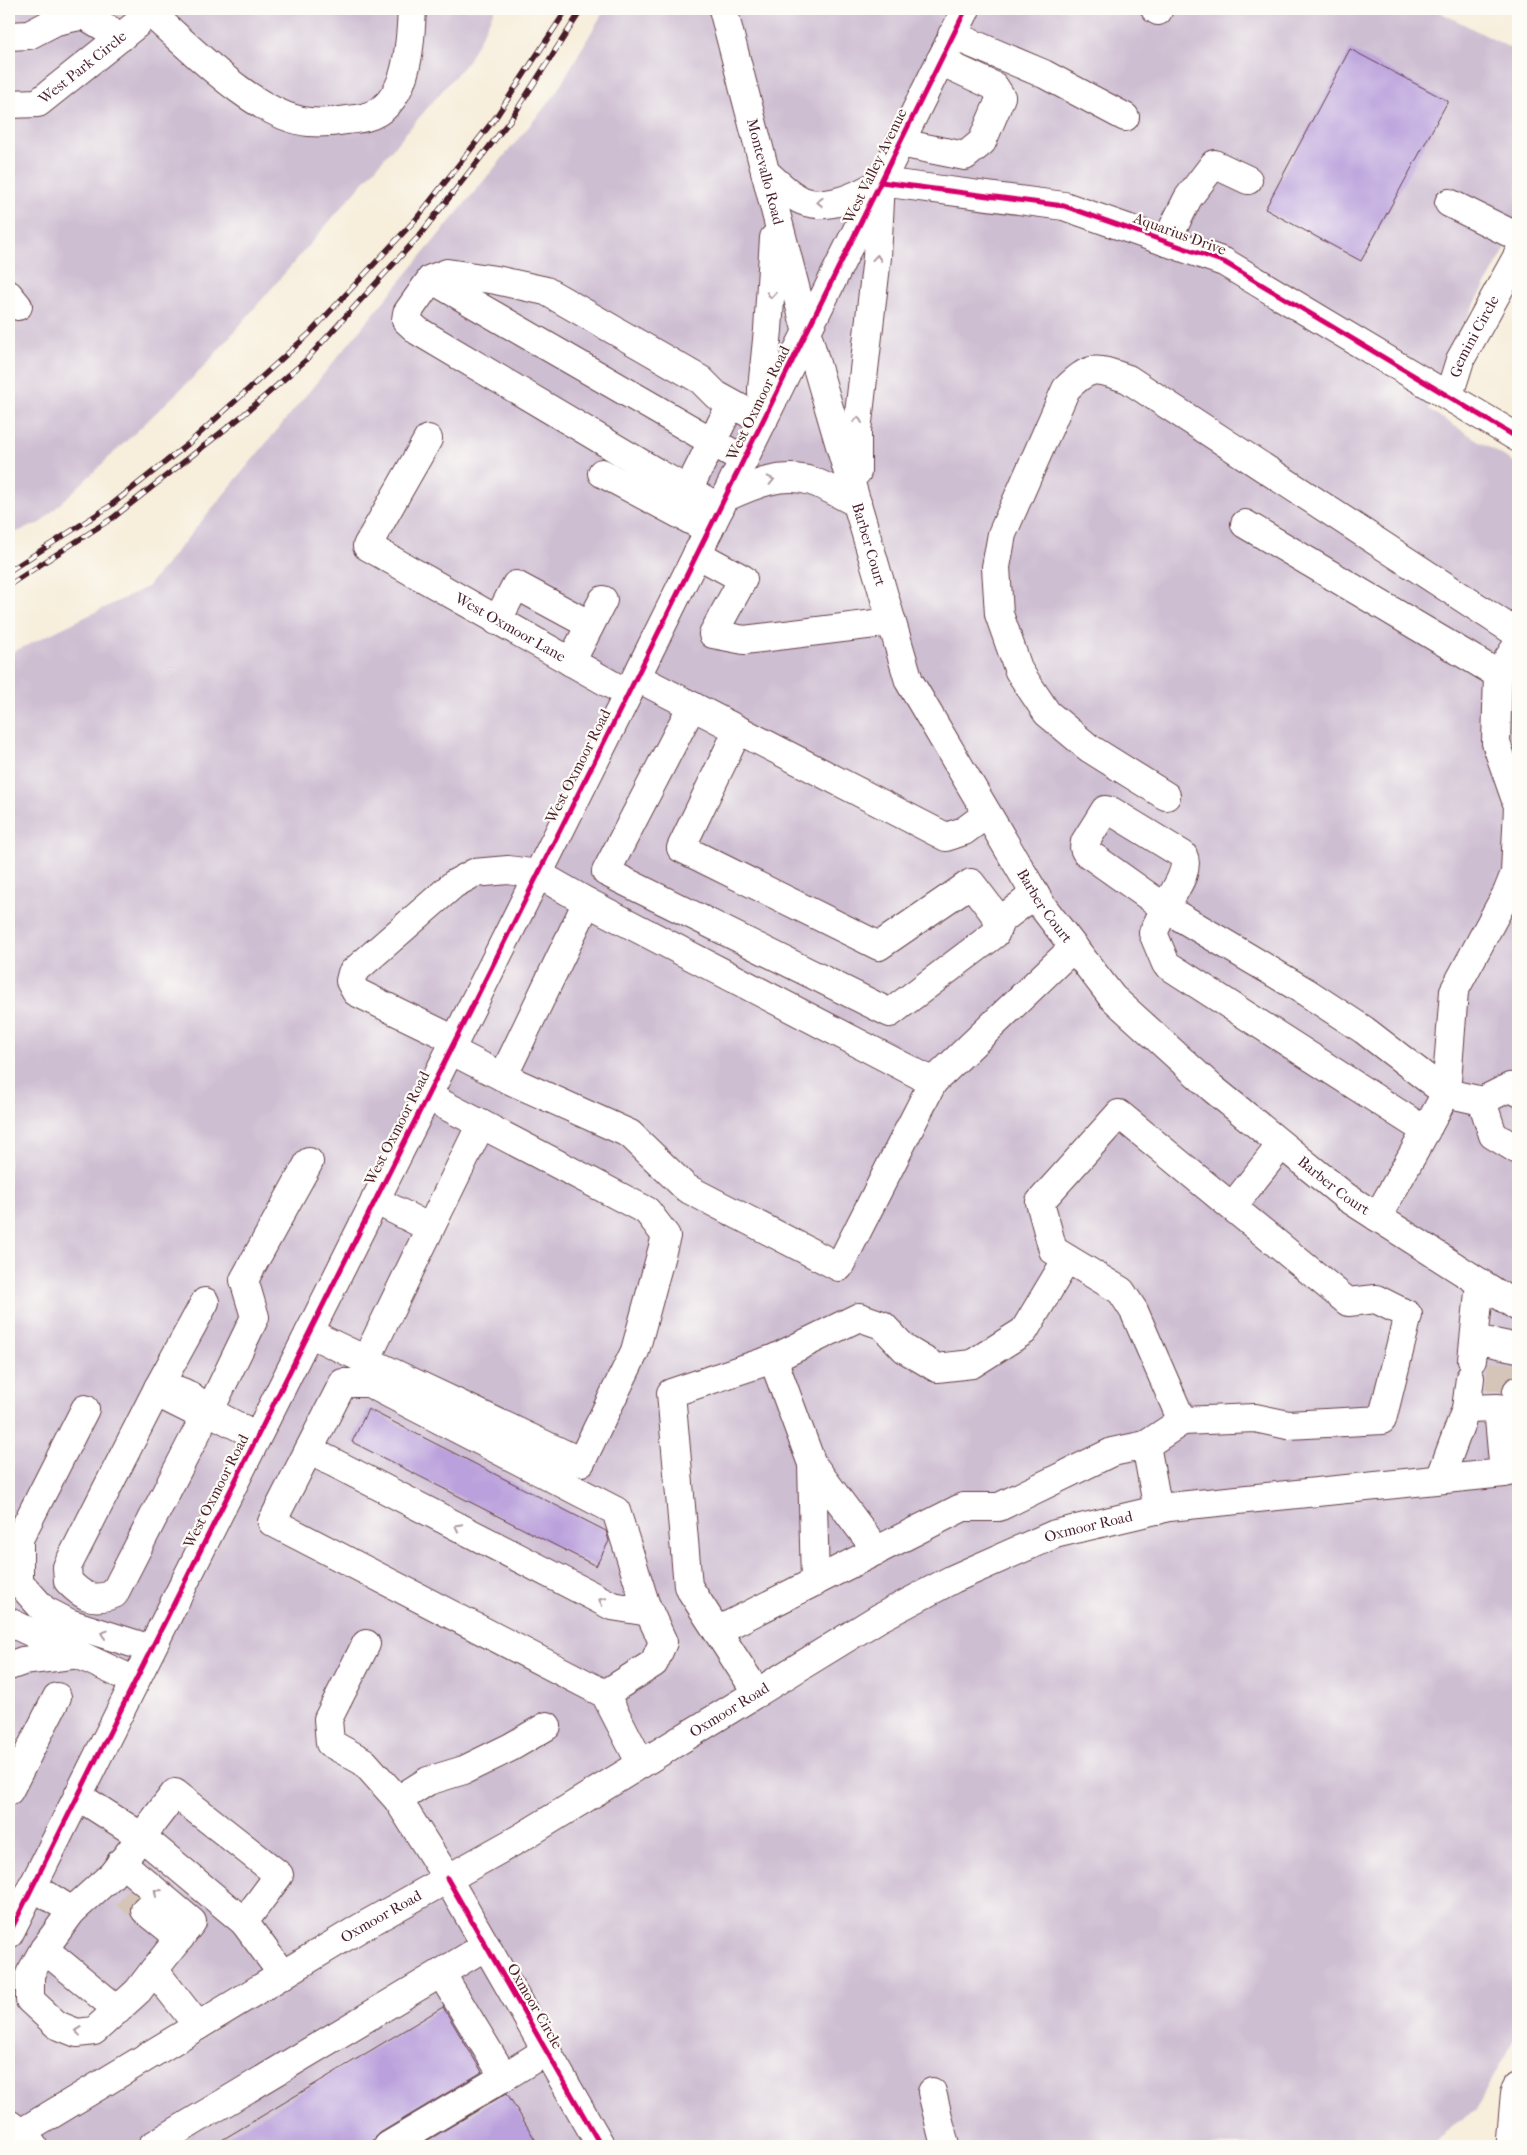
<svg xmlns="http://www.w3.org/2000/svg" width="1527" height="2155" viewBox="0 0 1527 2155" font-family="'IM FELL French Canon',serif">
	<style>
		.industrial { fill: #cebed2 }
		.building { fill: #baa0dc }
		.lines { fill: none; stroke-linecap: round; stroke-linejoin: round }
		.minor-tunnel { stroke: #d4c5b8; stroke-width: 28; stroke-dasharray: 28 14; stroke-linecap: butt }
		.minor-casing { stroke: #643e45; stroke-width: 30 }
		.major-casing { stroke: #643e45; stroke-width: 30 }
		.minor { stroke: #fff; stroke-width: 28 }
		.major { stroke: #fff; stroke-width: 28 }
		.rail-casing { stroke: #4a1f2b; stroke-width: 5.5 }
		.rail { stroke: #fdfcf7; stroke-width: 4; stroke-dasharray: 11; stroke-linecap: butt }
		.cycleway-casing { stroke: #fdfcf7; stroke-width: 8 }
		.cycleway { stroke: #d6006c; stroke-width: 5 }
		.oneway { stroke: #ae9aa0 }
		.labels { text-anchor: middle; stroke-width: 4.5; stroke-linejoin: round; paint-order: stroke }
		.street-label { font-size: 15px; fill: #4a1f2b; stroke: #fdfcf7 }
	</style>
	<rect width="100%" height="100%" fill="#fdfcf7"/>
	<filter id="ink" filterUnits="userSpaceOnUse"><feTurbulence type="fractalNoise" baseFrequency=".02" numOctaves="2"/><feDisplacementMap in="SourceGraphic" scale="10" xChannelSelector="R" yChannelSelector="G"/><feConvolveMatrix kernelMatrix="1 2 1 2 8 2 1 2 1" color-interpolation-filters="sRGB"/></filter>
	<filter id="wash" filterUnits="userSpaceOnUse"><feTurbulence type="fractalNoise" baseFrequency=".0096" numOctaves="4" result="noise"/><feDisplacementMap in="SourceGraphic" scale="20" xChannelSelector="R" yChannelSelector="G"/><feGaussianBlur stdDeviation="1.12" result="paint"/><feColorMatrix in="noise" values="0 0 0 0 0 0 0 0 0 0 0 0 0 0 0 0 0 1.4 0 .05"/><feComposite in="paint" operator="in"/></filter>
	<g filter="url(#wash)">
		<rect width="100%" height="100%" fill="#f7eedb"/>
		<!-- industrial -->
		<g class="industrial">
			<path d="M 9,9 L 495,9 L 468,61 L 202,369 L 40,523 L 9,535 Z"/>
			<path d="M 605,9 L 1434,9 L 1518,52 L 1518,226 L 1441,365 L 1429,410 L 1518,465 L 1518,2031 L 1476,2110 L 1428,2146 L 9,2146 L 9,654 L 147,587 L 554,96 Z"/>
		</g>
		<g id="blocks">
			<!-- building -->
			<g class="building">
				<path d="M 1350,49 L 1448,101 L 1361,261 L 1265,209 Z"/>
				<path d="M 368,1409 L 606,1531 L 609,1541 L 596,1566 L 352,1442 Z"/>
				<path d="M 443,2007 L 482,2072 L 380,2133 L 374,2139 L 372,2146 L 212,2146 Z"/>
				<path d="M 507,2093 L 539,2146 L 418,2146 Z"/>
			</g>
		</g>
	</g>
	<g filter="url(#ink)">
		<use href="#blocks" fill-opacity="0" stroke="#643e45" stroke-width="1"/>
		<g class="lines">
			<!-- minor-tunnel -->
			<g class="minor-tunnel">
				<path d="M 1499,1391 L 1503,1356"/>
				<path d="M 125,1894 L 145,1910"/>
			</g>
			<defs>
				<g id="minor">
					<path d="M 146,9 C 187,44 255,117 309,122 C 322,123 335,122 347,120 C 353,119 360,119 366,117 C 409,105 410,44 412,9"/>
					<path d="M 1155,9 L 1158,11"/>
					<path d="M 952,35 L 1044,74 L 1125,117"/>
					<path d="M 9,36 L 29,35 L 56,21 L 84,15 L 121,37"/>
					<path id="s1" d="M 9,104 L 38,103 L 137,24 L 145,9"/>
					<path d="M 900,143 L 965,156 L 982,142 L 1001,97 L 994,86 L 940,61"/>
					<path d="M 881,182 L 1064,206 L 1224,262 L 1518,438"/>
					<path d="M 1449,203 L 1518,237"/>
					<path d="M 1166,242 L 1188,198 L 1214,164 L 1248,180"/>
					<path d="M 431,279 L 744,460"/>
					<path d="M 9,295 L 18,306"/>
					<path id="s2" d="M 1449,395 L 1460,360 L 1518,255"/>
					<path id="s3" d="M 428,439 L 367,546 L 628,694"/>
					<path d="M 602,473 L 709,530"/>
					<path d="M 688,490 L 731,404"/>
					<path d="M 720,508 L 659,474 L 418,331 L 406,320 L 407,313 L 431,279 L 447,273 L 496,280 L 546,291 L 701,380 L 716,395 L 763,421"/>
					<path d="M 1245,524 L 1498,674"/>
					<path d="M 697,554 L 743,579 L 713,634 L 744,640 L 891,622"/>
					<path d="M 497,621 L 516,585 L 590,625"/>
					<path d="M 1518,644 L 1498,674 L 1496,743 L 1518,806 L 1515,873 L 1507,893 L 1454,991 L 1446,1093 L 1482,1101 L 1510,1087 L 1518,1092"/>
					<path d="M 571,662 L 603,600"/>
					<path d="M 636,677 L 946,837 L 964,831 L 987,814"/>
					<path d="M 692,706 L 606,872 L 890,1013 L 995,934 L 1000,921 L 1035,894"/>
					<path d="M 738,730 L 681,848 L 879,946 L 971,883 L 1000,921"/>
					<path d="M 1166,796 L 1089,748 L 1047,713 L 1019,671 L 999,614 L 996,567 L 1002,534 L 1066,389 C 1091,364 1097,368 1128,379 L 1518,634"/>
					<path d="M 1105,810 L 1111,811 L 1183,855 C 1191,871 1172,893 1165,908 L 1086,852 L 1084,848 L 1085,842 Z"/>
					<path d="M 587,902 L 933,1082"/>
					<path d="M 455,1040 L 356,992 L 350,981 L 352,973 L 454,884 L 474,873 L 508,870 L 538,874 L 587,902 L 503,1077"/>
					<path d="M 450,1050 L 503,1077 L 630,1134 L 686,1188 L 839,1267 L 933,1082 L 1074,947"/>
					<path d="M 427,1096 L 481,1124"/>
					<path d="M 1482,1101 L 1493,1135 L 1518,1150"/>
					<path d="M 375,1200 L 430,1228"/>
					<path d="M 1232,1207 L 1119,1114 L 1040,1202 L 1053,1250 L 1121,1291 L 1134,1311 L 1182,1421 L 1255,1418 L 1288,1425 L 1382,1420 L 1408,1315 L 1376,1299 L 1348,1302 L 1232,1207 L 1281,1145"/>
					<path d="M 1377,1217 C 1401,1176 1424,1135 1446,1093 L 1364,1030 L 1306,992 L 1165,908 L 1153,933 L 1166,964 L 1426,1131"/>
					<path d="M 309,1333 L 391,1372 L 581,1462 L 635,1351 L 666,1236 L 647,1211 L 481,1124 L 366,1360"/>
					<path d="M 1475,1339 L 1518,1348"/>
					<path d="M 773,1359 L 812,1464 L 815,1582"/>
					<path d="M 1472,1360 L 1480,1283"/>
					<path d="M 85,1409 L 19,1539 L 19,1582 L 44,1610 L 69,1623 L 151,1649"/>
					<path d="M 204,1409 L 195,1412 L 167,1398 L 158,1388 C 175,1387 194,1394 204,1409 L 257,1436"/>
					<path d="M 1466,1409 L 1498,1408 L 1504,1473"/>
					<path d="M 1515,1411 L 1517,1391"/>
					<path d="M 209,1412 L 255,1317 L 244,1280 L 309,1162"/>
					<path d="M 199,1428 L 114,1594 C 92,1602 82,1596 68,1581 L 67,1567 L 158,1388 L 205,1302"/>
					<path d="M 309,1450 L 612,1606 L 649,1612"/>
					<path d="M 812,1464 L 877,1551"/>
					<path d="M 1440,1479 L 1466,1409 L 1470,1378"/>
					<path d="M 1158,1510 L 1146,1445 L 1182,1421"/>
					<path d="M 9,1622 L 135,1681"/>
					<path d="M 717,1631 L 963,1507 L 999,1507 L 1112,1452 L 1146,1445"/>
					<path d="M 366,1644 L 328,1719 L 330,1743 L 364,1762 L 398,1800"/>
					<path d="M 9,1666 L 23,1661 L 79,1654"/>
					<path d="M 757,1693 L 688,1586 L 671,1393 L 773,1359 L 859,1317 L 882,1325 L 905,1349 L 937,1368 L 972,1364 L 1024,1331 L 1067,1259"/>
					<path d="M 605,1694 L 654,1663 L 663,1642 L 645,1603 L 616,1511 L 369,1383 L 343,1383 L 272,1522 L 605,1694 L 641,1764"/>
					<path d="M 547,1726 L 511,1747 L 464,1770 L 428,1781 L 398,1800 L 447,1878 L 601,2146"/>
					<path d="M 9,1791 L 57,1697"/>
					<path d="M 78,1796 L 142,1837 L 244,1922"/>
					<path d="M 121,1862 L 192,1922 L 154,1970"/>
					<path d="M 32,1886 L 72,1911"/>
					<path d="M 145,1910 L 180,1938"/>
					<path d="M 9,1934 L 628,694 L 966,9"/>
					<path d="M 44,1949 L 118,2010"/>
					<path d="M 441,1973 L 504,2077 L 546,2051"/>
					<path d="M 198,2026 L 154,1970 L 138,1991 L 94,2031 L 77,2033 L 57,2025 L 30,2000 L 30,1974 L 44,1949 L 72,1911 L 112,1875 L 175,1793 L 279,1875 L 244,1922 L 283,1975"/>
					<path d="M 932,2092 L 945,2146"/>
					<path d="M 9,2124 L 21,2133 L 33,2146"/>
					<path d="M 152,2146 L 486,1946"/>
					<path d="M 388,2146 L 504,2077"/>
					<path d="M 1512,2146 L 1511,2139 L 1515,2092 L 1518,2086"/>
				</g>
				<g id="major">
					<path id="s4" d="M 723,9 L 807,333 L 909,681 L 1042,906 L 1112,997 L 1212,1088 L 1346,1197 L 1518,1307"/>
					<path d="M 765,172 C 777,182 789,195 803,201 C 829,211 860,195 881,182"/>
					<path d="M 763,421 L 762,389 L 768,330 L 774,238"/>
					<path d="M 857,472 L 857,431 L 877,257 L 881,182"/>
					<path d="M 726,497 C 753,485 781,472 811,481 C 827,486 842,496 857,503"/>
					<path id="s5" d="M 9,2140 L 360,1928 L 522,1837 L 879,1618 L 953,1579 L 1055,1534 L 1169,1507 L 1504,1473 L 1518,1469"/>
				</g>
			</defs>
			<!-- minor casing -->
			<use href="#minor" class="minor-casing"/>
			<!-- major casing -->
			<use href="#major" class="major-casing"/>
			<!-- minor -->
			<use href="#minor" class="minor"/>
			<!-- major -->
			<use href="#major" class="major"/>
			<defs>
				<g id="rail">
					<path d="M 9,571 L 110,506 L 188,444 L 309,334 L 417,218 L 496,117 L 567,9"/>
					<path d="M 9,585 L 114,517 L 242,416 L 306,360 L 419,236 L 511,119 L 582,9"/>
				</g>
			</defs>
			<!-- rail casing -->
			<use href="#rail" class="rail-casing"/>
			<!-- rail -->
			<use href="#rail" class="rail"/>
			<defs>
				<g id="cycleway">
					<path d="M 881,182 L 1064,206 L 1224,262 L 1518,438"/>
					<path d="M 447,1878 L 601,2146"/>
					<path d="M 9,1934 L 628,694 L 966,9"/>
				</g>
			</defs>
			<!-- cycleway casing -->
			<use href="#cycleway" class="cycleway-casing"/>
			<!-- cycleway -->
			<use href="#cycleway" class="cycleway"/>
		</g>
		<!-- one-way arrows -->
		<defs><path id="oneway-chevron" d="M-2-3.5L2.5 0L-2 3.5" fill="none" stroke-width="1.6" stroke-linecap="round" stroke-linejoin="round" transform="scale(1.25)"/></defs>
		<g class="oneway">
			<use href="#oneway-chevron" transform="translate(820 202) rotate(-178)"/>
			<use href="#oneway-chevron" transform="translate(877 258) rotate(-85)"/>
			<use href="#oneway-chevron" transform="translate(771 295) rotate(94)"/>
			<use href="#oneway-chevron" transform="translate(858 420) rotate(-83)"/>
			<use href="#oneway-chevron" transform="translate(771 480) rotate(-13)"/>
			<use href="#oneway-chevron" transform="translate(458 1527) rotate(-153)"/>
			<use href="#oneway-chevron" transform="translate(602 1601) rotate(-153)"/>
			<use href="#oneway-chevron" transform="translate(104 1634) rotate(-162)"/>
			<use href="#oneway-chevron" transform="translate(157 1892) rotate(-139)"/>
			<use href="#oneway-chevron" transform="translate(78 2031) rotate(-174)"/>
		</g>
	</g>
	<g class="labels">
		<!-- street labels -->
		<g class="street-label">
			<text dy="5" stroke="none"><textPath href="#s1" startOffset="86">West Park Circle</textPath></text>
			<text transform="translate(875 166) rotate(-64)" y="5">West Valley Avenue</text>
			<text dy="5" stroke="none"><textPath href="#s4" startOffset="168">Montevallo Road</textPath></text>
			<text transform="translate(1180 234) rotate(20)" y="5">Aquarius Drive</text>
			<text dy="5" stroke="none"><textPath href="#s2" startOffset="64">Gemini Circle</textPath></text>
			<text transform="translate(758 403) rotate(-64)" y="5">West Oxmoor Road</text>
			<text dy="5" stroke="none"><textPath href="#s4" startOffset="555">Barber Court</textPath></text>
			<text dy="5" stroke="none"><textPath href="#s3" startOffset="288">West Oxmoor Lane</textPath></text>
			<text transform="translate(578 766) rotate(-63)" y="5">West Oxmoor Road</text>
			<text dy="5" stroke="none"><textPath href="#s4" startOffset="960">Barber Court</textPath></text>
			<text transform="translate(397 1128) rotate(-63)" y="5">West Oxmoor Road</text>
			<text dy="5" stroke="none"><textPath href="#s4" startOffset="1365">Barber Court</textPath></text>
			<text transform="translate(216 1491) rotate(-63)" y="5">West Oxmoor Road</text>
			<text dy="5" stroke="none"><textPath href="#s5" startOffset="1244">Oxmoor Road</textPath></text>
			<text dy="5" stroke="none"><textPath href="#s5" startOffset="839">Oxmoor Road</textPath></text>
			<text dy="5" stroke="none"><textPath href="#s5" startOffset="434">Oxmoor Road</textPath></text>
			<text transform="translate(535 2006) rotate(60)" y="5">Oxmoor Circle</text>
		</g>
	</g>
	<!-- margin -->
	<rect width="1527" height="2155" fill="none" stroke="#fdfcf7" stroke-width="30"/>
</svg>
